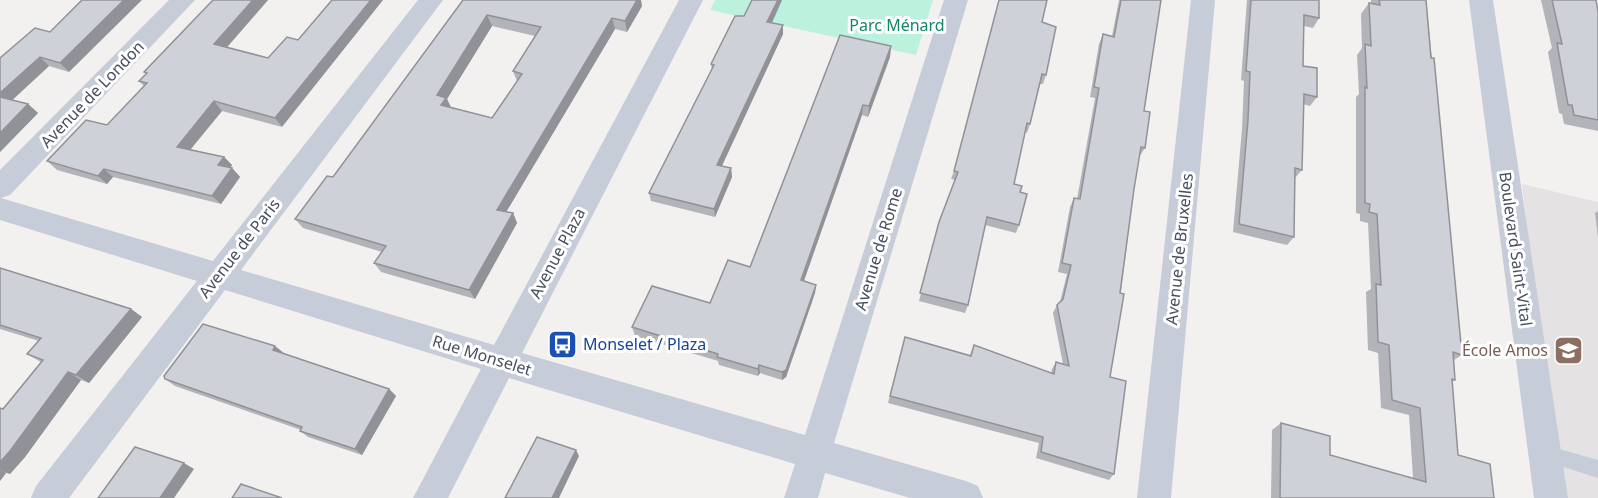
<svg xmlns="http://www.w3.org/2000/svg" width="1598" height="498" viewBox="0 0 1598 498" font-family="'Noto Sans',sans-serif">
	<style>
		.education { fill: #e4e2e2 }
		.green { fill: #bcf2dd }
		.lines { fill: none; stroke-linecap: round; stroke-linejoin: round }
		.service { fill: #c6ccd8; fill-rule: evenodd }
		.minor { fill: #c6ccd8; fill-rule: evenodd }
		.wall { fill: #b2b4ba; fill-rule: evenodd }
		.shaded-wall { fill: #919297 }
		.building { fill: #cfd1d8; stroke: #919297; stroke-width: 1.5; fill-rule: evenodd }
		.labels { text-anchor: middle; stroke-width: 6; stroke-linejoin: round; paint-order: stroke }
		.park-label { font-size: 16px; fill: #128666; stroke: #fff }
		.street-label { font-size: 16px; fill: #474e5f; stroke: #fff }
		.transit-label { font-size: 16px; fill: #164399; stroke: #fff; text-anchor: start }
		.education-label { font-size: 16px; fill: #785e54; stroke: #fff; text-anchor: end }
	</style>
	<rect width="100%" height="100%" fill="#f3f1f0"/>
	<!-- education -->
	<path class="education" d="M 1522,184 L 1598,202 L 1598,498 L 1556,498 Z"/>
	<!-- green -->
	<path class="green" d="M 715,0 L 933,0 L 916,55 L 710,10 Z"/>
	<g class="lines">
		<!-- service -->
		<path class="service" d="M 1545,445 L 1598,460 L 1598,478 L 1539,459 L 1536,453 L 1539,447 Z"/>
		<!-- minor -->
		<g class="minor">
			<path d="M 169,0 L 195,0 L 10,195 L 1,198 L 213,261 L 418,0 L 443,0 L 241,270 L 494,345 L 679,0 L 703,0 L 522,353 L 805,435 L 944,0 L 968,0 L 834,443 L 966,481 L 978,486 L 983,498 L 910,498 L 825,473 L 818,498 L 784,498 L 795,464 L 509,378 L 448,498 L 413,498 L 481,369 L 225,290 L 69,498 L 31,498 L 36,486 L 197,281 L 0,220 L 0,170 Z"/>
			<path d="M 1191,0 L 1215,0 L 1171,498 L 1137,498 Z"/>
			<path d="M 1469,0 L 1493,0 L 1568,498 L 1534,498 Z"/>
		</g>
	</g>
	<!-- wall -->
	<g class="wall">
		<path d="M 213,0 L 268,0 L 227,47 L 282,127 L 222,111 L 190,149 L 224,157 L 232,165 L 231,168 L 232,168 L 240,177 L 221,204 L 113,177 L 107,184 L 57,170 L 47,161 L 107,125 L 144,86 L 139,81 L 146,74 L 144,72 Z"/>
		<path d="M 463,0 L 642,6 L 627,32 L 615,29 L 506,212 L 513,213 L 517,223 L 475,299 L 381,272 L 374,263 L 382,252 L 303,228 L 295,219 L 333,177 ZM 492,26 L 535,36 L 513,71 L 517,81 L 492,118 L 451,107 L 447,99 Z"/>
		<path d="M 752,0 L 782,0 L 772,23 L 783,34 L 722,166 L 731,168 L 732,177 L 715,217 L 651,201 L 649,193 L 712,70 L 711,64 L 744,16 Z"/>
		<path d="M 1119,0 L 1161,0 L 1144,111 L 1145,148 L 1139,157 L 1134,189 L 1110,377 L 1114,474 L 1109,480 L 1036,458 L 1039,443 L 888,403 L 905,337 L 970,355 L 974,345 L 1051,373 L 1052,369 L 1056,362 L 1063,364 L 1053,313 L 1057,305 L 1060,302 L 1067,274 L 1058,272 L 1070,207 L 1074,198 L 1077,199 L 1095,98 L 1090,97 L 1099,44 L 1103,34 L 1112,36 Z"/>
		<path d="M 1247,0 L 1319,0 L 1319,18 L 1313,28 L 1304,26 L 1303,66 L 1317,97 L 1310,106 L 1303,104 L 1302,170 L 1295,178 L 1294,237 L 1287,245 L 1233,232 L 1242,129 L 1244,81 L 1241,80 Z"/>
		<path d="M 1371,0 L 1426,0 L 1462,355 L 1454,360 L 1455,380 L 1452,382 L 1458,455 L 1494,498 L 1271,498 L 1272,430 L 1281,423 L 1330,455 L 1413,478 L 1409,415 L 1381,408 L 1378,353 L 1368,350 L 1366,292 L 1371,289 L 1368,223 L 1360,221 L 1360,214 L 1356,213 L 1356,97 L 1359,94 L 1357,55 L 1362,48 L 1361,14 L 1369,3 L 1371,3 Z"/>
		<path d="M 1541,0 L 1596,0 L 1598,12 L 1598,131 L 1564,124 L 1562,114 L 1559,113 L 1548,52 L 1552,48 Z"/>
		<path d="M 1042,22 L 1046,75 L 1043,84 L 1040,84 L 1030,124 L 1027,133 L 1025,132 L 1014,184 L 1020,192 L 1019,225 L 1016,233 L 985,225 L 968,305 L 965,313 L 919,301 L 939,222 L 955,180 L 951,179 L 954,171 Z"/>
		<path d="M 35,28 L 69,72 L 49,66 L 12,100 L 28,104 L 38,113 L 0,152 L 0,58 Z"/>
		<path d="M 891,46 L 890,57 L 868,117 L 862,115 L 804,281 L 816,285 L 815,293 L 786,377 L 782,380 L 760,373 L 758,376 L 719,365 L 718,361 L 635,336 L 632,327 L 710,303 L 750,267 Z"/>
		<path d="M 1598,211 L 1598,238 L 1595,213 Z"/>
		<path d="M 0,268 L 131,309 L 142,317 L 89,383 L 81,380 L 25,457 L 10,474 L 6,473 L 0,481 L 0,408 L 3,409 L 41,362 L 27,354 L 39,341 L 0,329 Z"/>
		<path d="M 283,353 L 389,389 L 396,396 L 362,455 L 308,437 L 300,431 L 301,430 L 175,386 L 165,379 Z"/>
	</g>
	<!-- shaded-wall -->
	<g class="shaded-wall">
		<path d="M 124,0 L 142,0 L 69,72 L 60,63 Z"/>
		<path d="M 253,0 L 268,0 L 222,53 L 214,44 Z"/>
		<path d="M 371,0 L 383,0 L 282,127 L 275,118 Z"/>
		<path d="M 637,0 L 641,0 L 642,6 L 627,32 L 625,21 Z"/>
		<path d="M 778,0 L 782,0 L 768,31 L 767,22 Z"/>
		<path d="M 487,15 L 492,26 L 447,99 L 451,108 L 447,115 L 437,95 Z"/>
		<path d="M 612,18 L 615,29 L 502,219 L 497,210 Z"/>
		<path d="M 783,25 L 783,34 L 718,174 L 717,165 Z"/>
		<path d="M 891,46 L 890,57 L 868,117 L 869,106 Z"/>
		<path d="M 40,57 L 49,66 L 7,105 L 0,98 L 0,93 Z"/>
		<path d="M 214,101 L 222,111 L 186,155 L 177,147 Z"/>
		<path d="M 28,104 L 38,113 L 0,152 L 0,133 Z"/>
		<path d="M 863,105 L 862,115 L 801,289 L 801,280 Z"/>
		<path d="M 224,157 L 232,165 L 226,173 L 218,165 Z"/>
		<path d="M 232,168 L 240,177 L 221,204 L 212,196 Z"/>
		<path d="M 731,168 L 732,177 L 715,217 L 714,209 Z"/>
		<path d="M 104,169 L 113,177 L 107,184 L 98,176 Z"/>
		<path d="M 513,213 L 517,223 L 475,299 L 469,290 Z"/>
		<path d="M 816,285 L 815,293 L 786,377 L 782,380 L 782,372 Z"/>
		<path d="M 131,309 L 142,317 L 89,383 L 76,375 Z"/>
		<path d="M 275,346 L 284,353 L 273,350 Z"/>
		<path d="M 759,365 L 760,373 L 758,376 L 758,369 Z"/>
		<path d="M 68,372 L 81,380 L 25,457 L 10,474 L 0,470 L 0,462 Z"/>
		<path d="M 389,389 L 396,396 L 362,455 L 355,449 Z"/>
		<path d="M 576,450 L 579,456 L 559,498 L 552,498 Z"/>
		<path d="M 184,463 L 194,469 L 174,498 L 160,498 Z"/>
		<path d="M 0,470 L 6,473 L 0,481 Z"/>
	</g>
	<!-- building -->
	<g class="building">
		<path d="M 82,0 L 124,0 L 60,63 L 40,57 L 0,93 L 0,58 L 35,28 L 50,32 Z"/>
		<path d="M 213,0 L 253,0 L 214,44 L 268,58 L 287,37 L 298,40 L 332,0 L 371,0 L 275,118 L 214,101 L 177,147 L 224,157 L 218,165 L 232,168 L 212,196 L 104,169 L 98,176 L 47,161 L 86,120 L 107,125 L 147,83 L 139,81 L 147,73 L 144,72 Z"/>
		<path d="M 463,0 L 637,0 L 625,21 L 612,18 L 497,210 L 513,213 L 469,290 L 374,263 L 386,246 L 295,219 L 327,176 L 333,177 ZM 487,15 L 541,27 L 513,71 L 522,74 L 492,118 L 441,105 L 446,98 L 437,95 Z"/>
		<path d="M 752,0 L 778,0 L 767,22 L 783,25 L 717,165 L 731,168 L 714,209 L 649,193 L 714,65 L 711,64 L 735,16 L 744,16 Z"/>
		<path d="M 999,0 L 1047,0 L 1042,22 L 1056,27 L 1046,75 L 1042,74 L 1030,124 L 1027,123 L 1014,184 L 1022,186 L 1020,192 L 1027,194 L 1019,225 L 987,217 L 968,305 L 920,293 L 939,222 L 958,172 L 954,171 Z"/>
		<path d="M 1121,0 L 1161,0 L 1144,111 L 1150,112 L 1145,148 L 1141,147 L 1134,189 L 1120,293 L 1124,294 L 1110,377 L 1126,381 L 1114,474 L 1041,452 L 1043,437 L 890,396 L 905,337 L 971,356 L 974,345 L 1054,374 L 1056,362 L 1069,366 L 1057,305 L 1063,299 L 1071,265 L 1062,263 L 1074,198 L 1080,199 L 1099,88 L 1094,87 L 1103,34 L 1114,37 Z"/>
		<path d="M 1251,0 L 1319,0 L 1319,18 L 1304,15 L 1303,66 L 1317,68 L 1317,97 L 1304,94 L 1302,170 L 1295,168 L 1294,237 L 1239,224 L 1248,120 L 1250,72 L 1246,71 Z"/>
		<path d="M 1379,0 L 1426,0 L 1431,58 L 1434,58 L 1462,355 L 1453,352 L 1455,380 L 1452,379 L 1458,455 L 1490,464 L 1494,498 L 1280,498 L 1281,423 L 1330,436 L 1330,455 L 1426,482 L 1420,408 L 1392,400 L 1389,345 L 1378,342 L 1376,284 L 1381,285 L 1377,214 L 1369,212 L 1370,204 L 1365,203 L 1365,87 L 1367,88 L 1365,44 L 1371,46 L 1369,3 L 1380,5 Z"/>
		<path d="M 1552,0 L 1596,0 L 1598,12 L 1598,120 L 1574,115 L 1572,105 L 1568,105 L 1557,43 L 1562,44 Z"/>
		<path d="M 840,35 L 891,46 L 869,106 L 863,105 L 801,280 L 816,285 L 786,370 L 782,372 L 759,365 L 758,369 L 717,357 L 718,354 L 632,327 L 652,286 L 710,303 L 728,260 L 750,267 Z"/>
		<path d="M 0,97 L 28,104 L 0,133 Z"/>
		<path d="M 0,268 L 131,309 L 76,375 L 68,372 L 10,451 L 0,462 L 0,408 L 3,409 L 43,360 L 27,354 L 41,338 L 0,325 Z"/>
		<path d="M 203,324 L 275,346 L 273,350 L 389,389 L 355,449 L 300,431 L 302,427 L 165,379 L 164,376 Z"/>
		<path d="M 537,437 L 576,450 L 552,498 L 505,498 Z"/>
		<path d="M 135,447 L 184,463 L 160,498 L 98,498 Z"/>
		<path d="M 241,484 L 282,498 L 232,498 Z"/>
	</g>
	<!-- icons -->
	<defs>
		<symbol id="bus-square" viewBox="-11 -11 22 22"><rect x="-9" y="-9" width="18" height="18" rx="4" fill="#1a4fb4" stroke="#fff"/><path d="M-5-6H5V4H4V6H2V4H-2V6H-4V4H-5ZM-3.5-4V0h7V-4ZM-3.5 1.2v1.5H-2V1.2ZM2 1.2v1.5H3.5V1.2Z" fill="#fff"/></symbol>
		<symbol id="school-square" viewBox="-11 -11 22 22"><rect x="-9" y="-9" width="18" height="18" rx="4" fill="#8d6e63" stroke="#fff"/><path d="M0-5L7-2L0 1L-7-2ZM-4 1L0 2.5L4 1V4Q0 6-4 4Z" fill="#fff"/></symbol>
	</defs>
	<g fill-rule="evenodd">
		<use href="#bus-square" x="546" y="328" width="33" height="33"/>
		<use href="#school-square" x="1552" y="334" width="33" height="33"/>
	</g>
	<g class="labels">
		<!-- park labels -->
		<g class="park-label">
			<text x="897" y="31">Parc Ménard</text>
		</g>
		<!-- street labels -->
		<g class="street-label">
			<text transform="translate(92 94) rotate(-46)" y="6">Avenue de London</text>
			<text transform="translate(239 248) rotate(-52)" y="6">Avenue de Paris</text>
			<text transform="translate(878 249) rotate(-73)" y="6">Avenue de Rome</text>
			<text transform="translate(1179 249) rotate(-84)" y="6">Avenue de Bruxelles</text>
			<text transform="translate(1516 249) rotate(82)" y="6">Boulevard Saint-Vital</text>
			<text transform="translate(557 253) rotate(-62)" y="6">Avenue Plaza</text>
			<text transform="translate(482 355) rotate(17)" y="6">Rue Monselet</text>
		</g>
		<!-- transit labels -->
		<g class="transit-label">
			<text x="583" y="350">Monselet / Plaza</text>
		</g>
		<!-- education labels -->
		<g class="education-label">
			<text x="1548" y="356">École Amos</text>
		</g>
	</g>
</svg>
